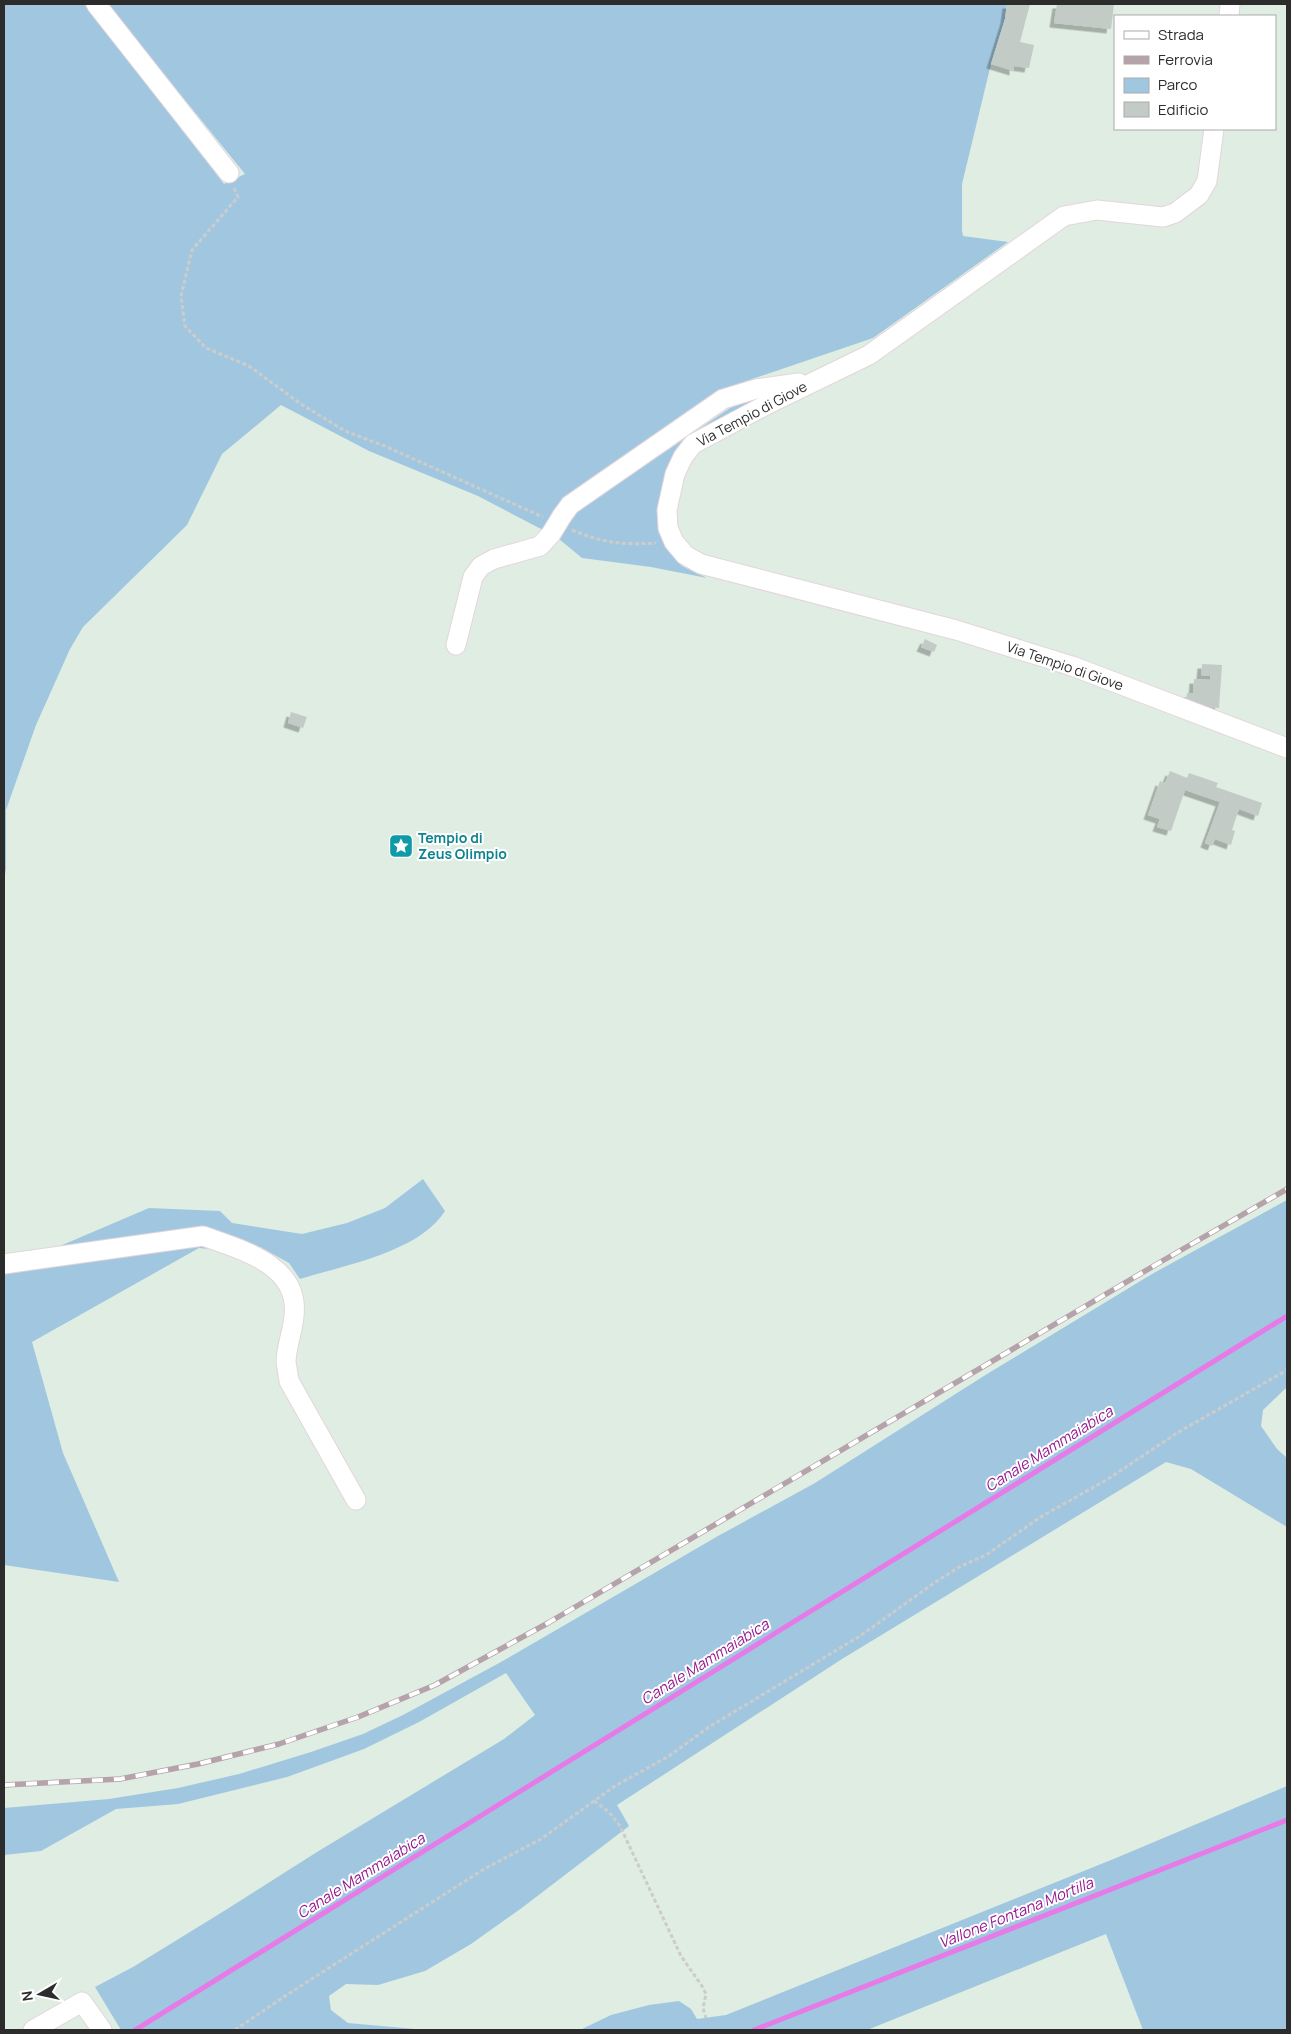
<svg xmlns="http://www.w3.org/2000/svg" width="1291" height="2034" viewBox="0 0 1291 2034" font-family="Manrope,sans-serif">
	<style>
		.green { fill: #a0c7df }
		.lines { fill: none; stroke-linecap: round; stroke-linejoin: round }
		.stream { stroke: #e67ae7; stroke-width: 5 }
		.building { fill: #c2cbc5; filter: url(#shadow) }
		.minor-casing { stroke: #e3d5dc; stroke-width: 21 }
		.path { stroke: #ccc; stroke-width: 3; stroke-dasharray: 4 2.5; stroke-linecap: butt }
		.minor { stroke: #fff; stroke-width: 19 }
		.rail-casing { stroke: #b5a2aa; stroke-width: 5.5 }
		.rail { stroke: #fff; stroke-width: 4; stroke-dasharray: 11; stroke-linecap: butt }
		.minor-bridge-casing { stroke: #e3d5dc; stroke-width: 21; stroke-linecap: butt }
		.minor-bridge { stroke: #fff; stroke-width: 19 }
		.labels { text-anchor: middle; stroke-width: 4; stroke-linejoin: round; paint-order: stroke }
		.street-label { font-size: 14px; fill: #2c2c2c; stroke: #fff }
		.culture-label { font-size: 14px; font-weight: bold; fill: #0d838f; stroke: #fff; text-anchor: start }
		.water-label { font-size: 15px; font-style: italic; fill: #96168e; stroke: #fff }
	</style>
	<defs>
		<filter id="shadow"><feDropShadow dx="-4.5" dy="4.5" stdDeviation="0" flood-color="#0004"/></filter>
	</defs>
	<rect width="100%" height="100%" fill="#dfede3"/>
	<!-- green -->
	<g class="green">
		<path d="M 4,4 L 84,4 L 224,184 L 245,174 L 107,4 L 1007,4 L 1005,19 L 991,64 L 962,184 L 962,231 L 963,236 L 1008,242 L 873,338 L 720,390 L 568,495 L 558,504 L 554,511 L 577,511 L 730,408 L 758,398 L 752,406 L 676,454 L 665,473 L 658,512 L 672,553 L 682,566 L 707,578 L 651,567 L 582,558 L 559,539 L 543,530 L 478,496 L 369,451 L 281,405 L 222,454 L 187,525 L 83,627 L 70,649 L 36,725 L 6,810 L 6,869 L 4,880 Z"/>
		<path d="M 423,1179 L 445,1211 C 419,1252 345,1265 300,1279 L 289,1263 L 262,1248 L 212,1230 L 35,1254 L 60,1246 L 149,1208 L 220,1211 L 232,1223 L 302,1234 L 347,1223 L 385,1208 Z"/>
		<path d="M 1287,1200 L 1287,1387 L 1263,1410 L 1261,1426 L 1277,1449 L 1287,1458 L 1287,1527 L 1191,1469 L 1166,1462 L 842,1659 L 617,1805 L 629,1826 L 523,1907 L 471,1944 L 425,1971 L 378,1985 L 346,1984 L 329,1996 L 331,2010 L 348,2023 L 426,2030 L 121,2030 L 95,1987 L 133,1967 L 224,1911 L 317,1852 L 504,1739 L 535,1715 L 506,1673 L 419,1722 L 364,1749 L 287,1777 L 178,1804 L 116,1809 L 41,1851 L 4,1855 L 4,1808 L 109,1799 L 178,1788 L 239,1774 L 311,1752 L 363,1734 L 403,1715 L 501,1662 L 718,1536 L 815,1483 L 987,1374 L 1152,1274 Z"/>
		<path d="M 192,1243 L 209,1249 L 199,1248 L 32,1342 L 63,1453 L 119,1582 L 4,1565 L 4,1272 L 15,1273 L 44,1265 Z"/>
		<path d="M 1287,1786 L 1287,2030 L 1143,2030 L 1106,1934 L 867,2030 L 580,2030 L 611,2015 L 649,2005 L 679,2001 L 691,2009 L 697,2019 L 726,2015 L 1116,1858 Z"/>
	</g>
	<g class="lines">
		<!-- stream -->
		<g class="stream">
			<path d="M 135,2030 L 1287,1316"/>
			<path d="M 754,2030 L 1287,1820"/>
		</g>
	</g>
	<!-- building -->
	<g class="building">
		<path d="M 1007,4 L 1030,4 L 1020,42 L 1034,45 L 1029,68 L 1014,66 L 1014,71 L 991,64 L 1005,19 Z"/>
		<path d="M 1057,4 L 1114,4 L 1111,29 L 1054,23 Z"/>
		<path d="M 925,639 L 937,645 L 934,652 L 921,647 Z"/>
		<path d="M 1202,664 L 1222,665 L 1219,708 L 1186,705 L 1187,693 L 1193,693 L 1194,679 L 1210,680 L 1210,676 L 1201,675 Z"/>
		<path d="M 291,712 L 307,717 L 303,728 L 288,723 Z"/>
		<path d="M 1170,771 L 1187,778 L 1189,773 L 1218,783 L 1216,787 L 1262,803 L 1258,816 L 1239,809 L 1232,830 L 1235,831 L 1231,845 L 1215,839 L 1212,846 L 1205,843 L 1220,802 L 1185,790 L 1171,831 L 1157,827 L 1160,819 L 1148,815 L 1160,781 L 1165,783 Z"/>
	</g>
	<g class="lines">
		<defs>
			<g id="minor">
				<path d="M 96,4 L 229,173"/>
				<path d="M 1229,16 L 1230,4"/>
				<path d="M 1214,129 L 1207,181 L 1199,195 L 1175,213 L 1163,217 L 1097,210 L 1064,216 L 869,355 L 766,405 L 693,444 L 683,457 L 675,474 L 667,510 L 668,528 L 674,542 L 685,555 L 701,564 L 956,630 L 1072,666 L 1287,748"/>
				<path d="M 562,516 L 570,505 L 723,399 L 756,389 L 799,383"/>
				<path d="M 456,645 L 473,577 L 481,566 L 494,559 L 540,546 L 551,534"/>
				<path d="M 4,1264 L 203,1236 C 242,1250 300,1265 294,1316 C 293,1331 286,1347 286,1362 C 287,1368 288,1374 289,1381 L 356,1500"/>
				<path d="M 33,2030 L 82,2002 L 102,2030"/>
			</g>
		</defs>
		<!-- minor casing -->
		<use href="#minor" class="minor-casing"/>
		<!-- path -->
		<g class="path">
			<path d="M 234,188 L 238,197 L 192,250 L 181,296 L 185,326 L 206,348 L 249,366 L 301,404 L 345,431 L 387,447 L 543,517"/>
			<path d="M 572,530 C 603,543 622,545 656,543"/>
			<path d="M 594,1801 L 609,1812 L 620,1826 L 681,1956 L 702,1986 L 706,1994 L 703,2008 L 706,2018"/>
			<path d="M 235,2030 L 285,1996 L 484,1869 L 541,1839 L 615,1786 L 669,1756 L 709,1727 L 860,1636 L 937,1581 L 961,1566 L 986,1555 L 1039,1518 L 1108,1479 L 1177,1433 L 1287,1370"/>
		</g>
		<!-- minor -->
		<use href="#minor" class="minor"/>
		<defs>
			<path id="rail" d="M 4,1785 L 120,1779 L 198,1764 L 279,1744 L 358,1717 L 435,1685 L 548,1623 L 1157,1264 L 1287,1189"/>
		</defs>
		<!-- rail casing -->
		<use href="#rail" class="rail-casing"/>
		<!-- rail -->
		<use href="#rail" class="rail"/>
		<defs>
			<path id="minor-bridge" d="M 551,534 L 562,516"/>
		</defs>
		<!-- minor-bridge casing -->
		<use href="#minor-bridge" class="minor-bridge-casing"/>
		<!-- minor-bridge -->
		<use href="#minor-bridge" class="minor-bridge"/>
	</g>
	<!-- icons -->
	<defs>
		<symbol id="sight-square" viewBox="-11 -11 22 22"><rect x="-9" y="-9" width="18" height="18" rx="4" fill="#0f9aa8" stroke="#fff"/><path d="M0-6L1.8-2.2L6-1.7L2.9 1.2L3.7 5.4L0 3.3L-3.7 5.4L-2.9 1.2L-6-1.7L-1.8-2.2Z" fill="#fff"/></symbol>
	</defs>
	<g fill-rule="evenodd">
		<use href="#sight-square" x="387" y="832" width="28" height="28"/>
	</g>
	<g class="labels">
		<!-- street labels -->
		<g class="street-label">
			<text transform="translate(752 414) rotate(-28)" y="5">Via Tempio di Giove</text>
			<text transform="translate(1065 666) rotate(19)" y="5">Via Tempio di Giove</text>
		</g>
		<!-- culture labels -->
		<g class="culture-label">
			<text x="418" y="843">Tempio di<tspan x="418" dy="16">Zeus Olimpio</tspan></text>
		</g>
		<!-- water labels -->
		<g class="water-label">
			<text transform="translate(1049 1449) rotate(-32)" y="5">Canale Mammaiabica</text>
			<text transform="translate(705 1662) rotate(-32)" y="5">Canale Mammaiabica</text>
			<text transform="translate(361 1876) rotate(-32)" y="5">Canale Mammaiabica</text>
			<text transform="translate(1016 1913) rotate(-22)" y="5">Vallone Fontana Mortilla</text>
		</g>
	</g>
	<!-- border -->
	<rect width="1291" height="2034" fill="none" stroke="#2c2c2c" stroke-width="10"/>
	<!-- legend -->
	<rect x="1114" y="15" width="162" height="115" fill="#ffffff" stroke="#ababab"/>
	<rect x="1124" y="31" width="25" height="8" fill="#ffffff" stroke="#ababab"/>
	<text x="1158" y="40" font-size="15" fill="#2c2c2c">Strada</text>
	<rect x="1124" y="56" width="25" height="8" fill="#b5a2aa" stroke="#ababab"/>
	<text x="1158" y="65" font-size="15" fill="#2c2c2c">Ferrovia</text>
	<rect x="1124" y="78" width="25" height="15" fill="#a0c7df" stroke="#ababab"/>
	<text x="1158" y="90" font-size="15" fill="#2c2c2c">Parco</text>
	<rect x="1124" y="102" width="25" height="15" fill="#c2cbc5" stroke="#ababab"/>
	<text x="1158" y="115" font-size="15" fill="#2c2c2c">Edificio</text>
	<!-- north arrow -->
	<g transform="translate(40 1994) rotate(261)" stroke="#ffffff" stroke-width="4" paint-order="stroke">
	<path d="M0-4L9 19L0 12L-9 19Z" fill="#2c2c2c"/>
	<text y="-8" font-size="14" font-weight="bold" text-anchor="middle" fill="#2c2c2c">N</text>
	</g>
</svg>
